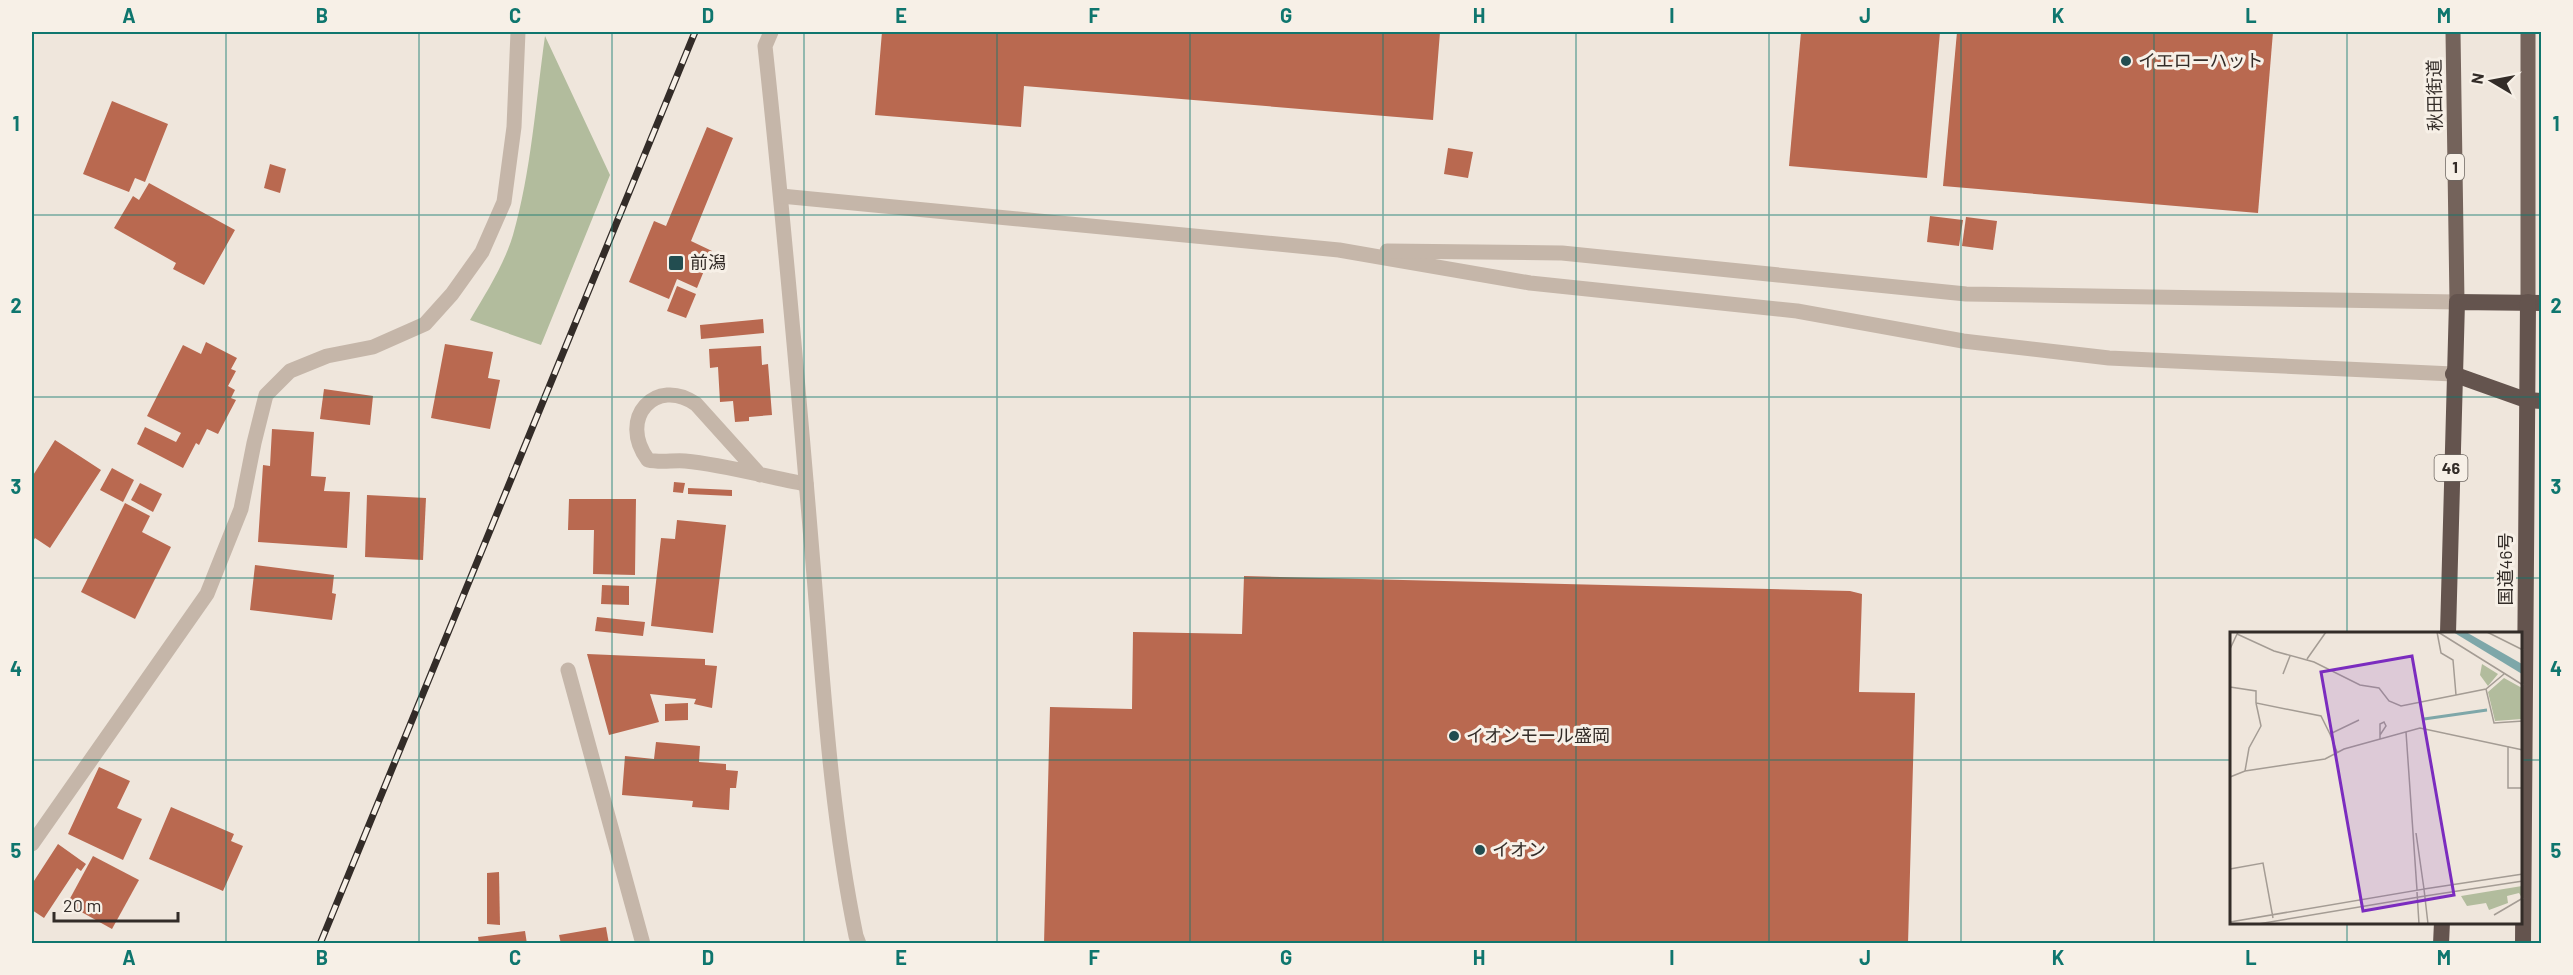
<svg xmlns="http://www.w3.org/2000/svg" width="2573" height="975" viewBox="0 0 2573 975" font-family="Barlow,'Noto Sans JP',sans-serif">
	<style>
		.green { fill: #b2bc9d }
		.building { fill: #b96950 }
		.lines { fill: none; stroke-linecap: round; stroke-linejoin: round }
		.service { stroke: #c5b6a9; stroke-width: 15 }
		.minor { stroke: #c5b6a9; stroke-width: 15 }
		.tertiary { stroke: #c5b6a9; stroke-width: 15 }
		.primary { stroke: #74635b; stroke-width: 15 }
		.trunk { stroke: #64544e; stroke-width: 16 }
		.rail-casing { stroke: #332c28; stroke-width: 7 }
		.rail { stroke: #f7f0e7; stroke-width: 4.5; stroke-dasharray: 14; stroke-linecap: butt }
		.grid { fill: none; stroke: #0f766e; stroke-width: 1.5; stroke-opacity: 0.55 }
		.poi-dot { fill: #224d50; stroke: #f7f0e7; stroke-width: 2 }
		.labels { text-anchor: middle; stroke-width: 6; stroke-linejoin: round; paint-order: stroke }
		.shield { fill: #f7f0e7; stroke: #6e6761; stroke-width: 1.5 }
		.shield-label { font-size: 16px; font-weight: bold; fill: #332c28 }
		.poi-label { font-size: 18px; fill: #332c28; stroke: #f7f0e7; text-anchor: start }
		.street-label { font-size: 18px; fill: #332c28; stroke: #f7f0e7 }
		.inset-river { fill: none; stroke: #7ea7a9; stroke-width: 3 }
		.inset-road { fill: none; stroke: #a49c94; stroke-width: 1.5 }
		.view { fill: #7b2cbf; fill-opacity: 0.15; stroke: #7b2cbf; stroke-width: 3 }
		.inset-edge { fill: none; stroke: #332c28; stroke-width: 3 }
		.neatline { fill: none; stroke: #0f766e; stroke-width: 2 }
		.grid-label { font-size: 20px; text-anchor: middle; font-weight: bold; fill: #0f766e }
	</style>
	<rect width="100%" height="100%" fill="#efe6dc"/>
	<!-- green -->
	<path class="green" d="M 545,36 L 610,175 L 541,345 L 470,320 C 486,293 504,265 513,235 C 531,173 536,100 545,36 Z"/>
	<!-- building -->
	<g class="building">
		<path d="M 882,32 L 1440,32 L 1433,120 L 1024,86 L 1021,127 L 875,115 Z"/>
		<path d="M 1801,32 L 1940,32 L 1927,178 L 1789,166 Z"/>
		<path d="M 1957,32 L 2273,32 L 2258,213 L 1943,186 Z"/>
		<path d="M 112,101 L 168,124 L 145,182 L 135,178 L 129,192 L 83,174 Z"/>
		<path d="M 707,127 L 733,138 L 691,241 L 712,251 L 697,288 L 677,279 L 669,299 L 629,282 L 654,221 L 666,226 Z"/>
		<path d="M 1448,148 L 1473,152 L 1468,178 L 1444,174 Z"/>
		<path d="M 270,164 L 286,169 L 280,193 L 264,188 Z"/>
		<path d="M 149,183 L 235,230 L 204,285 L 173,269 L 176,263 L 114,228 L 133,196 L 139,200 Z"/>
		<path d="M 1930,216 L 1963,220 L 1959,246 L 1927,242 Z"/>
		<path d="M 1966,217 L 1997,221 L 1993,250 L 1962,246 Z"/>
		<path d="M 677,286 L 696,294 L 686,318 L 667,311 Z"/>
		<path d="M 763,319 L 764,333 L 701,339 L 700,325 Z"/>
		<path d="M 206,342 L 237,358 L 231,369 L 236,371 L 228,386 L 235,390 L 231,398 L 236,400 L 218,434 L 207,429 L 199,445 L 196,443 L 183,468 L 137,444 L 145,427 L 176,442 L 181,433 L 147,416 L 183,345 L 201,354 Z"/>
		<path d="M 445,344 L 493,352 L 488,378 L 500,380 L 490,429 L 431,418 Z"/>
		<path d="M 761,346 L 762,365 L 768,364 L 772,415 L 749,417 L 749,421 L 735,422 L 733,401 L 720,402 L 718,367 L 710,368 L 709,349 Z"/>
		<path d="M 324,389 L 373,396 L 370,425 L 320,419 Z"/>
		<path d="M 272,429 L 314,432 L 311,476 L 326,477 L 324,491 L 350,492 L 347,548 L 258,542 L 263,465 L 270,466 Z"/>
		<path d="M 55,440 L 101,470 L 50,548 L 35,538 L 32,543 L 32,477 Z"/>
		<path d="M 112,468 L 134,480 L 123,502 L 100,490 Z"/>
		<path d="M 674,482 L 685,483 L 683,493 L 673,492 Z"/>
		<path d="M 140,483 L 162,494 L 153,512 L 131,500 Z"/>
		<path d="M 688,488 L 732,490 L 732,496 L 688,494 Z"/>
		<path d="M 367,495 L 426,498 L 423,560 L 365,557 Z"/>
		<path d="M 569,499 L 636,499 L 635,575 L 593,574 L 594,530 L 568,530 Z"/>
		<path d="M 125,503 L 150,516 L 142,532 L 171,547 L 135,619 L 81,592 Z"/>
		<path d="M 677,520 L 726,525 L 713,633 L 651,626 L 661,538 L 675,539 Z"/>
		<path d="M 255,565 L 334,575 L 332,593 L 336,594 L 332,620 L 250,610 Z"/>
		<path d="M 1244,576 L 1850,591 L 1862,594 L 1859,692 L 1915,693 L 1908,944 L 1044,944 L 1050,707 L 1132,709 L 1133,632 L 1242,634 Z"/>
		<path d="M 602,585 L 629,586 L 629,605 L 601,604 Z"/>
		<path d="M 597,617 L 645,622 L 643,636 L 595,631 Z"/>
		<path d="M 587,654 L 705,659 L 705,665 L 717,666 L 712,708 L 694,704 L 696,699 L 650,694 L 659,722 L 609,735 Z"/>
		<path d="M 688,703 L 688,720 L 665,721 L 665,704 Z"/>
		<path d="M 656,742 L 700,746 L 699,762 L 726,764 L 726,770 L 738,771 L 736,788 L 730,788 L 729,810 L 692,807 L 693,801 L 622,795 L 625,756 L 654,759 Z"/>
		<path d="M 99,767 L 130,781 L 117,808 L 142,819 L 123,860 L 68,834 Z"/>
		<path d="M 171,807 L 234,834 L 231,841 L 243,846 L 223,891 L 149,859 Z"/>
		<path d="M 58,844 L 86,864 L 81,871 L 77,868 L 44,918 L 32,910 L 32,884 Z"/>
		<path d="M 93,856 L 139,880 L 112,929 L 67,904 Z"/>
		<path d="M 499,872 L 500,925 L 487,924 L 487,873 Z"/>
		<path d="M 606,927 L 609,944 L 561,944 L 559,935 Z"/>
		<path d="M 525,931 L 527,944 L 479,944 L 478,937 Z"/>
	</g>
	<g class="lines">
		<!-- service -->
		<g class="service">
			<path d="M 760,475 L 696,404 C 656,376 617,418 648,460 C 661,463 673,460 685,461 C 726,465 767,477 806,484"/>
			<path d="M 32,844 L 207,594 L 241,509 L 254,443 L 266,395 L 290,371 L 327,356 L 373,347 L 425,324 L 452,294 L 482,252 L 504,202 L 514,127 L 518,32"/>
		</g>
		<!-- minor -->
		<g class="minor">
			<path d="M 771,32 L 765,46 C 783,214 798,383 812,552 C 823,680 830,810 856,936 L 859,944"/>
			<path d="M 568,670 L 643,944"/>
		</g>
		<!-- tertiary -->
		<g class="tertiary">
			<path d="M 781,196 L 1339,250 L 1530,283 L 1797,311 L 1963,341 L 2109,358 L 2453,374"/>
			<path d="M 1387,251 L 1562,253 L 1966,294 L 2457,302"/>
		</g>
		<!-- primary -->
		<g class="primary">
			<path d="M 2453,32 L 2457,302"/>
			<path d="M 2528,32 L 2528,302"/>
		</g>
		<!-- trunk -->
		<g class="trunk">
			<path d="M 2453,374 L 2526,400 L 2542,401"/>
			<path d="M 2448,633 L 2457,302 L 2542,303"/>
			<path d="M 2441,944 L 2442,922"/>
			<path d="M 2523,944 L 2528,302"/>
		</g>
		<defs>
			<path id="rail" d="M 320,944 L 695,32"/>
		</defs>
		<!-- rail casing -->
		<use href="#rail" class="rail-casing"/>
		<!-- rail -->
		<use href="#rail" class="rail"/>
	</g>
	<!-- grid -->
	<path class="grid" d="M 226,32 L 226,944M 419,32 L 419,944M 612,32 L 612,944M 804,32 L 804,944M 997,32 L 997,944M 1190,32 L 1190,944M 1383,32 L 1383,944M 1576,32 L 1576,944M 1769,32 L 1769,944M 1961,32 L 1961,944M 2154,32 L 2154,944M 2347,32 L 2347,633M 32,215 L 2542,215M 32,397 L 2542,397M 32,578 L 2542,578M 32,760 L 2231,760M 2520,760 L 2542,760M 2347,922 L 2347,944"/>
	<!-- markers -->
	<g class="poi-dot">
		<circle cx="2126" cy="61" r="6"/>
		<rect x="668" y="255" width="16" height="16" rx="3"/>
		<circle cx="1454" cy="736" r="6"/>
		<circle cx="1480" cy="850" r="6"/>
	</g>
	<g class="labels">
		<!-- shield labels -->
		<g class="shield">
			<rect x="2446" y="154" width="18" height="26" rx="4.5"/>
			<rect x="2434.5" y="455" width="33" height="26" rx="4.5"/>
		</g>
		<g class="shield-label">
			<text x="2455" y="173">1</text>
			<text x="2451" y="474">46</text>
		</g>
		<!-- poi labels -->
		<g class="poi-label">
			<text x="2138" y="67">イエローハット</text>
			<text x="690" y="269">前潟</text>
			<text x="1466" y="742">イオンモール盛岡</text>
			<text x="1492" y="856">イオン</text>
		</g>
		<!-- street labels -->
		<g class="street-label">
			<text transform="translate(2435 95) rotate(-91)" y="6">秋田街道</text>
			<text transform="translate(2506 569) rotate(-90)" y="6">国道46号</text>
		</g>
	</g>
	<!-- overview -->
	<g transform="translate(2230 632)">
		<rect width="292" height="292" fill="#efe6dc"/>
		<path d="M 252,32 L 268,42 L 258,54 L 250,43 ZM 274,46 L 292,56 L 292,87 L 265,89 L 258,60 ZM 292,254 L 292,266 L 289,261 L 277,264 L 278,271 L 259,278 L 256,271 L 237,274 L 231,264 Z" fill="#b2bc9d"/>
		<path d="M 223,0 L 236,0 L 292,32 L 292,42 Z" fill="#7ea7a9"/>
		<path class="inset-river" d="M 194,87 L 257,78"/>
		<path class="inset-road" d="M 207,0 L 211,21 L 223,28 L 226,63M 208,0 L 293,53M 257,0 L 293,18M 7,2 L 44,19 L 84,30 L 130,53 L 149,56 L 159,69 L 171,74 L 256,57 L 274,42M 0,17 L 8,0M 77,27 L 96,0M 53,42 L 60,24M 0,55 L 26,59 L 26,71 L 91,84 L 100,102 L 129,88M 256,57 L 264,91 L 293,89M 176,100 L 187,258M 100,102 L 107,120M 150,107 L 150,92 L 154,90 L 156,94 L 150,103M 278,114 L 278,156 L 293,156M 15,139 L 19,116 L 31,94 L 26,71M 0,145 L 15,139 L 95,127 L 114,117 L 190,96 L 293,118M 186,201 L 194,257M 0,237 L 33,231 L 43,286M 194,257 L 293,242M 187,260 L 189,292M 195,264 L 293,249M 264,283 L 293,266M 0,290 L 194,257 L 198,292M 28,292 L 195,264M 82,292 L 101,292"/>
		<path class="view" d="M 182,24 L 224,263 L 133,279 L 91,40 Z"/>
		<rect width="292" height="292" class="inset-edge"/>
	</g>
	<!-- border -->
	<rect width="2573" height="975" fill="none" stroke="#f7f0e7" stroke-width="66"/>
	<!-- north arrow -->
	<g transform="translate(2492 81) rotate(280)" stroke="#f7f0e7" stroke-width="4.5" paint-order="stroke">
	<path d="M0-4.5L10 22L0 15L-10 22Z" fill="#332c28"/>
	<text y="-9" font-size="16" font-weight="bold" text-anchor="middle" fill="#332c28">N</text>
	</g>
	<!-- scale -->
	<path d="M54 912v9h124v-9" fill="none" stroke="#332c28" stroke-width="3"/>
	<text x="63" y="912" font-size="18" fill="#332c28" stroke="#f7f0e7" stroke-width="4.5" paint-order="stroke">20 m</text>
	<rect x="33" y="33" width="2507" height="909" class="neatline"/>
	<g class="grid-label">
		<text x="129" y="23">A</text>
		<text x="322" y="23">B</text>
		<text x="515" y="23">C</text>
		<text x="708" y="23">D</text>
		<text x="901" y="23">E</text>
		<text x="1094" y="23">F</text>
		<text x="1286" y="23">G</text>
		<text x="1479" y="23">H</text>
		<text x="1672" y="23">I</text>
		<text x="1865" y="23">J</text>
		<text x="2058" y="23">K</text>
		<text x="2251" y="23">L</text>
		<text x="2444" y="23">M</text>
		<text x="16" y="131">1</text>
		<text x="2556" y="131">1</text>
		<text x="16" y="313">2</text>
		<text x="2556" y="313">2</text>
		<text x="16" y="494">3</text>
		<text x="2556" y="494">3</text>
		<text x="16" y="676">4</text>
		<text x="2556" y="676">4</text>
		<text x="16" y="858">5</text>
		<text x="2556" y="858">5</text>
		<text x="129" y="965">A</text>
		<text x="322" y="965">B</text>
		<text x="515" y="965">C</text>
		<text x="708" y="965">D</text>
		<text x="901" y="965">E</text>
		<text x="1094" y="965">F</text>
		<text x="1286" y="965">G</text>
		<text x="1479" y="965">H</text>
		<text x="1672" y="965">I</text>
		<text x="1865" y="965">J</text>
		<text x="2058" y="965">K</text>
		<text x="2251" y="965">L</text>
		<text x="2444" y="965">M</text>
	</g>
</svg>
